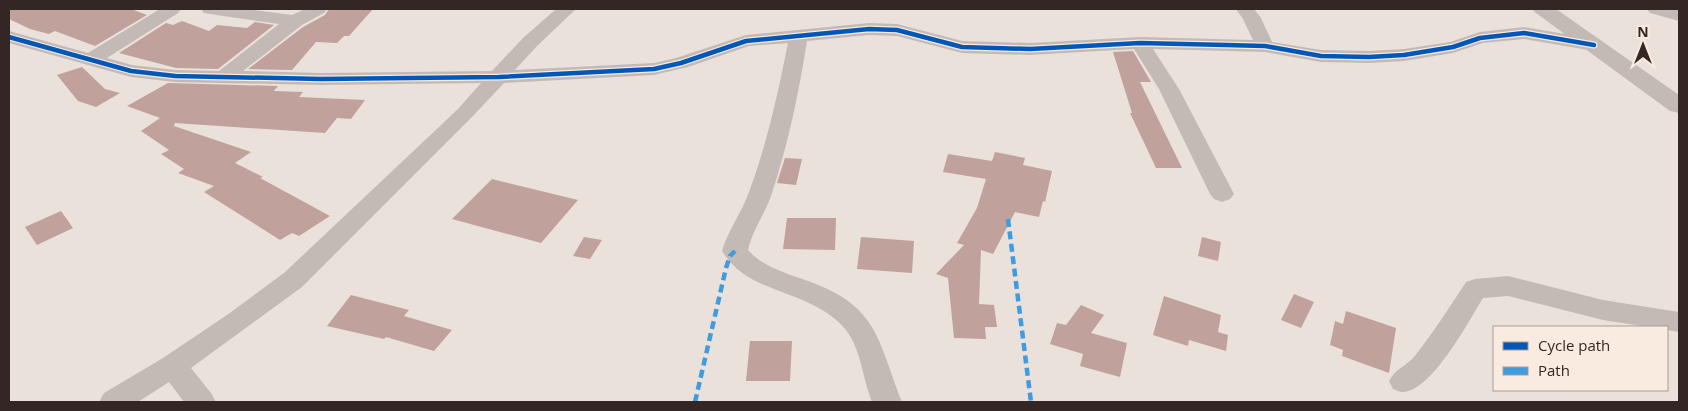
<svg xmlns="http://www.w3.org/2000/svg" width="1688" height="411" viewBox="0 0 1688 411" font-family="'Open Sans',sans-serif">
	<style>
		.building { fill: #c0a19b }
		.lines { fill: none; stroke-linecap: round; stroke-linejoin: round }
		.minor { fill: #c4bab5; fill-rule: evenodd }
		.tertiary { fill: #c4bab5; fill-rule: evenodd }
		.quiet { stroke: #3e9ce0; stroke-width: 4.5; stroke-dasharray: 8 4.5; stroke-linecap: butt }
		.cycleway-casing { stroke: #faebe0; stroke-width: 7 }
		.cycleway { stroke: #0057b8; stroke-width: 4.5 }
	</style>
	<rect width="100%" height="100%" fill="#ebe1db"/>
	<!-- building -->
	<g class="building">
		<path d="M 9,9 L 131,9 L 147,15 L 95,46 L 55,31 L 49,34 L 30,29 L 9,19 Z"/>
		<path d="M 329,9 L 373,9 L 349,36 L 344,36 L 337,43 L 316,42 L 292,70 L 248,69 L 303,27 L 325,15 Z"/>
		<path d="M 182,21 L 209,31 L 217,25 L 247,28 L 255,22 L 274,25 L 218,69 L 176,68 L 119,53 L 166,23 L 173,25 Z"/>
		<path d="M 1133,51 L 1151,82 L 1140,82 L 1182,168 L 1156,168 L 1130,113 L 1132,113 L 1113,52 Z"/>
		<path d="M 82,67 L 105,89 L 120,93 L 96,107 L 78,101 L 57,75 Z"/>
		<path d="M 168,83 L 278,86 L 274,91 L 303,92 L 299,97 L 365,100 L 351,119 L 337,118 L 325,133 L 175,123 L 174,126 L 251,152 L 235,163 L 263,177 L 260,178 L 330,216 L 299,236 L 292,233 L 280,240 L 204,192 L 214,186 L 178,173 L 184,169 L 161,154 L 169,150 L 141,131 L 160,118 L 127,106 Z"/>
		<path d="M 995,152 L 1025,158 L 1023,165 L 1052,171 L 1045,202 L 1043,201 L 1039,217 L 1015,212 L 993,254 L 981,250 L 979,304 L 994,305 L 997,327 L 985,327 L 986,339 L 954,338 L 948,278 L 936,274 L 964,245 L 957,243 L 977,208 L 986,179 L 943,172 L 948,154 L 992,161 Z"/>
		<path d="M 785,158 L 802,159 L 796,185 L 777,183 Z"/>
		<path d="M 492,179 L 578,200 L 541,243 L 452,219 Z"/>
		<path d="M 61,211 L 73,228 L 37,245 L 25,227 Z"/>
		<path d="M 787,218 L 836,218 L 835,250 L 783,249 Z"/>
		<path d="M 584,237 L 602,240 L 590,259 L 573,256 Z"/>
		<path d="M 861,237 L 914,241 L 912,273 L 857,269 Z"/>
		<path d="M 1202,237 L 1221,242 L 1218,261 L 1198,256 Z"/>
		<path d="M 1294,294 L 1314,302 L 1301,328 L 1281,320 Z"/>
		<path d="M 351,295 L 409,310 L 404,316 L 452,330 L 434,351 L 386,337 L 384,339 L 327,326 Z"/>
		<path d="M 1164,296 L 1221,315 L 1218,332 L 1228,335 L 1226,351 L 1189,340 L 1188,346 L 1153,335 Z"/>
		<path d="M 1081,305 L 1104,315 L 1091,333 L 1127,343 L 1120,377 L 1080,366 L 1083,354 L 1050,344 L 1057,323 L 1066,325 Z"/>
		<path d="M 1346,311 L 1396,328 L 1389,373 L 1342,356 L 1343,350 L 1330,345 L 1335,321 L 1343,324 Z"/>
		<path d="M 750,341 L 792,341 L 790,381 L 746,381 Z"/>
	</g>
	<g class="lines">
		<!-- minor -->
		<g class="minor">
			<path d="M 160,9 L 181,9 L 178,13 L 107,58 L 132,65 L 175,70 L 219,71 L 279,24 L 210,14 L 204,13 L 201,9 L 247,9 L 292,15 L 305,9 L 327,9 L 324,13 L 302,25 L 243,71 L 321,73 L 492,71 L 523,38 L 556,9 L 576,9 L 537,46 L 515,70 L 654,63 L 676,58 L 746,35 L 869,23 L 897,24 L 962,41 L 1030,43 L 1140,37 L 1253,40 L 1243,19 L 1236,9 L 1254,9 L 1261,18 L 1272,42 L 1321,50 L 1369,51 L 1404,49 L 1450,42 L 1480,32 L 1524,27 L 1594,39 L 1601,41 L 1604,45 L 1601,49 L 1594,51 L 1524,39 L 1483,43 L 1453,53 L 1404,61 L 1369,63 L 1321,62 L 1265,52 L 1153,49 L 1179,89 L 1234,194 L 1230,199 L 1222,202 L 1214,199 L 1210,194 L 1159,89 L 1134,49 L 1030,55 L 962,53 L 897,36 L 869,35 L 807,41 C 799,91 789,141 773,190 C 767,211 753,228 748,250 C 762,266 785,273 805,280 C 878,305 877,338 902,402 L 872,402 C 863,380 861,349 846,330 C 811,288 750,297 722,251 C 728,230 742,212 749,192 C 767,144 778,93 788,43 L 749,46 L 688,67 L 654,75 L 504,83 L 472,117 L 302,287 L 191,368 L 211,393 L 216,402 L 184,402 L 169,382 L 138,402 L 99,402 L 104,393 L 163,358 L 227,315 L 284,273 L 458,109 L 481,83 L 321,85 L 175,82 L 131,77 L 9,43 L 9,31 L 88,53 Z"/>
			<path d="M 1647,9 L 1679,10 L 1679,21 L 1650,13 Z"/>
			<path d="M 1508,276 L 1603,300 L 1679,312 L 1679,332 L 1667,330 L 1667,327 L 1648,327 L 1603,320 L 1508,296 L 1483,298 C 1469,321 1432,390 1404,392 C 1401,393 1396,390 1393,389 L 1389,381 C 1395,369 1406,366 1414,357 C 1433,333 1449,308 1466,282 L 1475,279 Z"/>
		</g>
		<!-- tertiary -->
		<path class="tertiary" d="M 1532,9 L 1556,9 L 1679,95 L 1679,113 L 1670,111 L 1536,13 Z"/>
		<!-- quiet -->
		<g class="quiet">
			<path d="M 1008,219 L 1031,402"/>
			<path d="M 695,402 L 726,268 L 730,256 L 735,251"/>
		</g>
		<defs>
			<path id="cycleway" d="M 9,37 L 131,71 L 175,76 L 321,79 L 499,77 L 654,69 L 681,63 L 746,41 L 869,29 L 897,30 L 962,47 L 1030,49 L 1140,43 L 1226,45 L 1265,46 L 1321,56 L 1369,57 L 1404,55 L 1453,47 L 1480,38 L 1524,33 L 1594,45"/>
		</defs>
		<!-- cycleway casing -->
		<use href="#cycleway" class="cycleway-casing"/>
		<!-- cycleway -->
		<use href="#cycleway" class="cycleway"/>
	</g>
	<!-- border -->
	<rect width="1688" height="411" fill="none" stroke="#342624" stroke-width="20"/>
	<!-- legend -->
	<rect x="1493" y="326" width="175" height="65" fill="#faebe0" stroke="#ab9c95"/>
	<rect x="1503" y="342" width="25" height="8" fill="#0057b8" stroke="#ab9c95"/>
	<text x="1538" y="351" font-size="15" fill="#342624">Cycle path</text>
	<rect x="1503" y="367" width="25" height="8" fill="#3e9ce0" stroke="#ab9c95"/>
	<text x="1538" y="376" font-size="15" fill="#342624">Path</text>
	<!-- north arrow -->
	<g transform="translate(1643 45)" stroke="#faebe0" stroke-width="4" paint-order="stroke">
	<path d="M0-4L9 19L0 12L-9 19Z" fill="#342624"/>
	<text y="-8" font-size="14" font-weight="bold" text-anchor="middle" fill="#342624">N</text>
	</g>
</svg>
